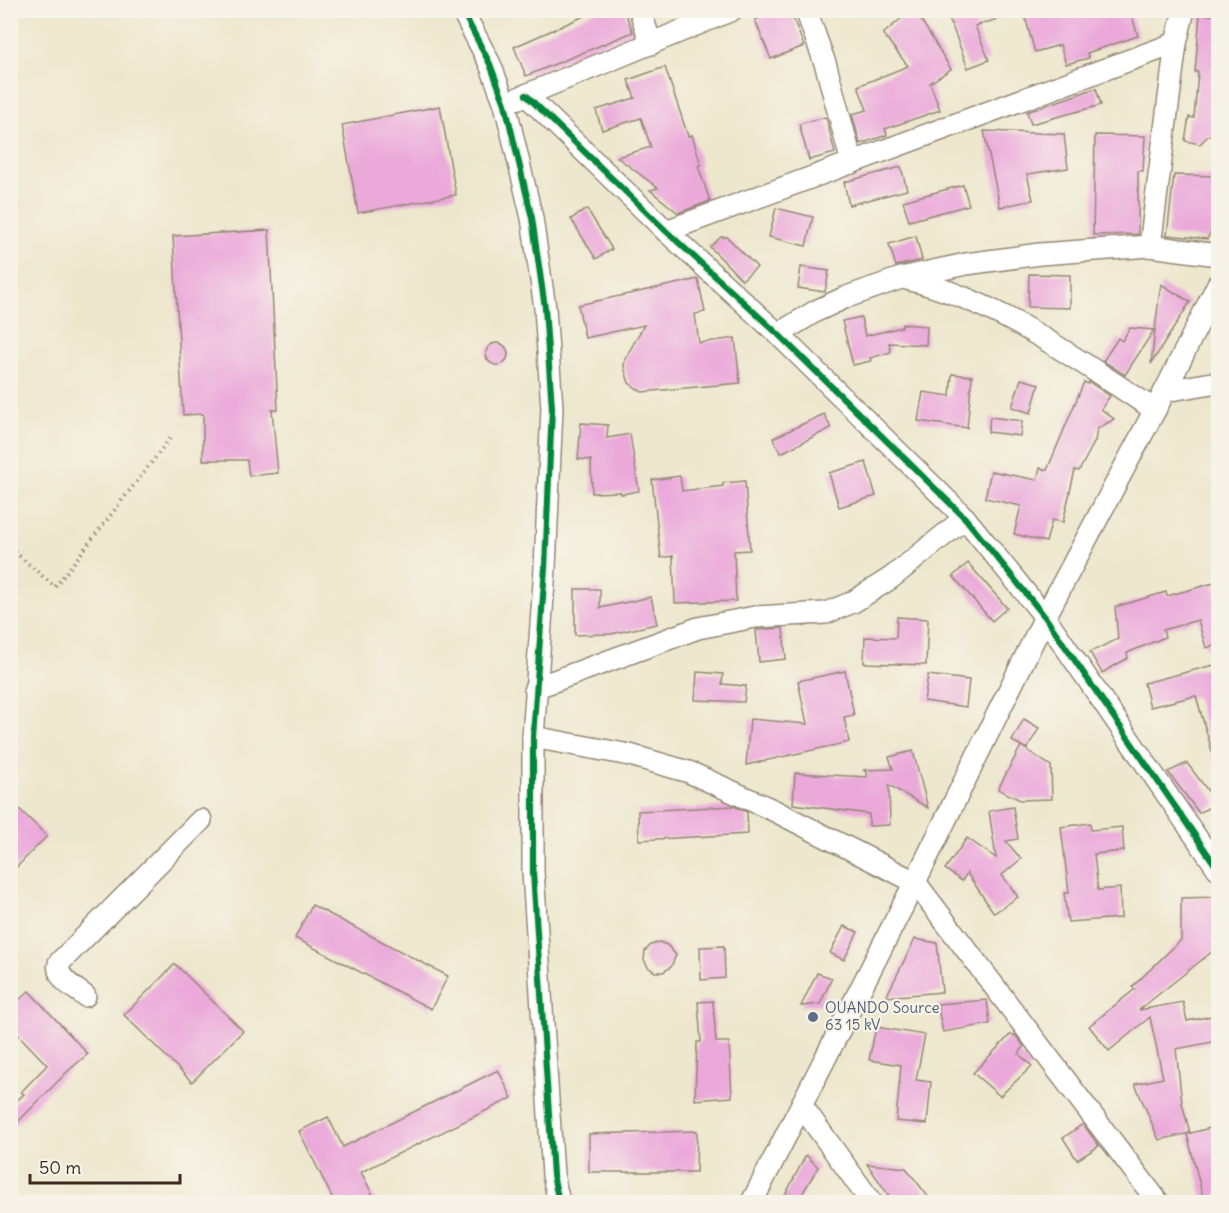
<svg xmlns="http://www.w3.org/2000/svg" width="1229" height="1213" viewBox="0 0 1229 1213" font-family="Delius,sans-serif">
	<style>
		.building { fill: #eba9da }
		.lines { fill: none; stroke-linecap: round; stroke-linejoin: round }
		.minor-casing { stroke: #948876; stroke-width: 24 }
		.path { stroke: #948876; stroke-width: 4; stroke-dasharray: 1.5 4.5; stroke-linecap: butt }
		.minor { stroke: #fff; stroke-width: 21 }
		.cycleway-casing { stroke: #f7f3e8; stroke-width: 10 }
		.cycleway { stroke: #00873e; stroke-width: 6 }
		.service-dot { fill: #5c6f8a; stroke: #f7f3e8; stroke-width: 2 }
		.labels { text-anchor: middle; stroke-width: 4.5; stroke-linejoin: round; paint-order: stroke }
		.service-label { font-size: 15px; fill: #4e5e75; stroke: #f7f3e8; text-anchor: start }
	</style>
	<rect width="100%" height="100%" fill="#f7f3e8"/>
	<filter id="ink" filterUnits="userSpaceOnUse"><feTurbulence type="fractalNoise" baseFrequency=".0167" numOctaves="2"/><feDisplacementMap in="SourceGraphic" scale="12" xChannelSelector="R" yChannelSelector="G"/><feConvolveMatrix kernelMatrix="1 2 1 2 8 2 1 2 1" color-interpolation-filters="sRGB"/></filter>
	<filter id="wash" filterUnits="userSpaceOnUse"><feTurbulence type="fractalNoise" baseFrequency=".008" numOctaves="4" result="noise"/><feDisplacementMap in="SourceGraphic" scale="24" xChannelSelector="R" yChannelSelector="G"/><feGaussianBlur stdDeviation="1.35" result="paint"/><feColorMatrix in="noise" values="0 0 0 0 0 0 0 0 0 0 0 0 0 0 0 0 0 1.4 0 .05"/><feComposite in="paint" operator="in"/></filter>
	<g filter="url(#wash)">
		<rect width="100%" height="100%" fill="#ede7cd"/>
		<g id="blocks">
			<!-- building -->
			<g class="building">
				<path d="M 598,10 L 624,10 L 633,32 L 526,76 L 514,47 Z"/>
				<path d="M 778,10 L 790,10 L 804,46 L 771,59 L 755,20 Z"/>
				<path d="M 911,10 L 915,10 L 951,69 L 930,83 L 940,110 L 885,129 L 887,135 L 860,144 L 852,114 L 867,110 L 858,86 L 908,66 L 883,34 Z"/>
				<path d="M 946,10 L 1013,10 L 1014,14 L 975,26 L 989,60 L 968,68 Z"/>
				<path d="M 1023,10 L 1087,10 L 1088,17 L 1108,10 L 1130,10 L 1138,36 L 1087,53 L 1089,58 L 1066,64 L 1060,45 L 1035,52 Z"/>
				<path d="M 1200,14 L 1218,16 L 1218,137 L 1209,135 L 1200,144 L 1185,141 L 1189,117 L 1194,118 L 1198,72 L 1195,72 Z"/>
				<path d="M 665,67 L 688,136 L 692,135 L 701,165 L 698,166 L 710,201 L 678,213 L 650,190 L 658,188 L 617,157 L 651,147 L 641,118 L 602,130 L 596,110 L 635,98 L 628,80 Z"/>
				<path d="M 1096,88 L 1101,105 L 1031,124 L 1027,112 Z"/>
				<path d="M 440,106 L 456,195 L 358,213 L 342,125 Z"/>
				<path d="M 826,117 L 835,153 L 809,160 L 799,124 Z"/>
				<path d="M 984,131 L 1064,134 L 1068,168 L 1027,174 L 1033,200 L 1000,207 Z"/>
				<path d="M 1095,135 L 1145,136 L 1143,171 L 1138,171 L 1138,234 L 1093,235 Z"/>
				<path d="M 901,167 L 907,190 L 849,205 L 844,182 Z"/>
				<path d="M 1174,175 L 1218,176 L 1218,218 L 1207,239 L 1167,235 Z"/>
				<path d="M 963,185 L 969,205 L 909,221 L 903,201 Z"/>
				<path d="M 776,208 L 813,217 L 806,246 L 769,237 Z"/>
				<path d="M 587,209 L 612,249 L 596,259 L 571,219 Z"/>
				<path d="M 269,230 L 278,410 L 272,410 L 278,473 L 249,476 L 247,460 L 203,460 L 203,414 L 183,415 L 173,236 Z"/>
				<path d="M 916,236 L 922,260 L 896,266 L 889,244 Z"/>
				<path d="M 721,237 L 727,237 L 757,267 L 742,280 L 710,247 Z"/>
				<path d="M 801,267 L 829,271 L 825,292 L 798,288 Z"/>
				<path d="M 1029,274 L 1070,275 L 1070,308 L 1028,307 Z"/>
				<path d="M 698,279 L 705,312 L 695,314 L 699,343 L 735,338 L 740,383 L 642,392 L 629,383 L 624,367 L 625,359 L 644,325 L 585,338 L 578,305 Z"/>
				<path d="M 1161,284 L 1190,302 L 1151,364 L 1159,297 Z"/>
				<path d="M 861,317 L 865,336 L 902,327 L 902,324 L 927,326 L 926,345 L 889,343 L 891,352 L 870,358 L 871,361 L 853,365 L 842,321 Z"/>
				<path d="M 1130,328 L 1154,330 L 1125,375 L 1103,361 L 1118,338 L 1122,341 Z"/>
				<circle cx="497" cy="354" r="11"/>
				<path d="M 952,374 L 972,376 L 967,428 L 918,421 L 923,392 L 950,396 Z"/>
				<path d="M 1021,379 L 1039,384 L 1031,413 L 1012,407 Z"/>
				<path d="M 1084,382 L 1088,384 L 1089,382 L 1110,396 L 1101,409 L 1114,419 L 1097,429 L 1095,441 L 1079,471 L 1075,470 L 1063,522 L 1052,520 L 1046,542 L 1014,534 L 1021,506 L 985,498 L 991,471 L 1037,480 L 1040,468 L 1047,470 Z"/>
				<path d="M 824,414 L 831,428 L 781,453 L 773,438 Z"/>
				<path d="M 990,417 L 1022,421 L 1020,436 L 988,432 Z"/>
				<path d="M 581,423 L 608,425 L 607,438 L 630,434 L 639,491 L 621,494 L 621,492 L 592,493 L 591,460 L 578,459 Z"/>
				<path d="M 866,462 L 876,496 L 839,507 L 829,473 Z"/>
				<path d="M 680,476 L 682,491 L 723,486 L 723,483 L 745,481 L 750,550 L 734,551 L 736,601 L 675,603 L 673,556 L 661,558 L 652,480 Z"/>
				<path d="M 968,563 L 1007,608 L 992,621 L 953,576 Z"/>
				<path d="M 1214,583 L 1218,603 L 1218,644 L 1206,648 L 1198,620 L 1163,630 L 1165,637 L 1127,653 L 1128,658 L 1102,673 L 1090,652 L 1118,639 L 1115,607 L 1166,592 L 1167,596 Z"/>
				<path d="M 575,589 L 600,589 L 600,608 L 651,597 L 657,624 L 611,634 L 575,635 Z"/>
				<path d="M 897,617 L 928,619 L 926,665 L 864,663 L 865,637 L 896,638 Z"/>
				<path d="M 783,628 L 786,659 L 759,662 L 756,630 Z"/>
				<path d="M 1218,664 L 1218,758 L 1214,758 L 1196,696 L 1150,707 L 1144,683 Z"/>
				<path d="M 845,671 L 854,715 L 844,717 L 849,742 L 746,765 L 750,719 L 807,724 L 798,681 Z"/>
				<path d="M 697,672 L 723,674 L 722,684 L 746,686 L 744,702 L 695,700 Z"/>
				<path d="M 928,675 L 969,680 L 966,707 L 924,701 Z"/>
				<path d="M 1024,719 L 1039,728 L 1027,749 L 1012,741 Z"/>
				<path d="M 1021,746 L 1051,766 L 1052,799 L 1020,800 L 998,789 Z"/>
				<path d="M 913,751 L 928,808 L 889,785 L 890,825 L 869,826 L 869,814 L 793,804 L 795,773 L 867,777 L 867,772 L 863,770 L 893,769 L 889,757 Z"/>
				<path d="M 1187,763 L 1217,803 L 1199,813 L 1168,772 Z"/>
				<path d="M 10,800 L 47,836 L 10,874 Z"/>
				<path d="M 734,806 L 747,812 L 748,834 L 639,840 L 638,811 Z"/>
				<path d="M 1013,807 L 1018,839 L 1006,841 L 1021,859 L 1002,875 L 1018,897 L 994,913 L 967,873 L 962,881 L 945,869 L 967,838 L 996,858 L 989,811 Z"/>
				<path d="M 1090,823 L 1091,830 L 1122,827 L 1124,851 L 1094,854 L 1098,890 L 1120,888 L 1121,918 L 1068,922 L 1064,893 L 1069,893 L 1061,827 Z"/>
				<path d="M 1218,897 L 1218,947 L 1139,1010 L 1183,1002 L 1187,1021 L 1212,1016 L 1218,1041 L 1176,1049 L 1182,1103 L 1190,1133 L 1159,1140 L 1135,1084 L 1163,1078 L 1150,1017 L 1109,1051 L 1089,1026 L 1135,989 L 1132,987 L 1181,940 L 1181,898 Z"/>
				<path d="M 312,905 L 448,976 L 431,1009 L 295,938 Z"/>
				<path d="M 844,926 L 858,932 L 844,960 L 830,953 Z"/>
				<path d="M 915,939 L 937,943 L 942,992 L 886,997 Z"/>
				<path d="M 659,942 L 667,945 L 676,955 L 671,967 L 663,972 L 655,972 L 648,967 L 644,960 L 645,951 L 651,945 Z"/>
				<path d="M 724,946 L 725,978 L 701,980 L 700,947 Z"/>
				<path d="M 175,964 L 243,1031 L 192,1082 L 124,1015 Z"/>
				<path d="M 817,973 L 832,978 L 820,1004 L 801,1006 Z"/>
				<path d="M 29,991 L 88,1054 L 68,1071 L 10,1130 L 10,1107 L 24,1094 L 21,1092 L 47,1065 L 10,1026 L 10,1008 Z"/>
				<path d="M 987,1000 L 990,1024 L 943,1032 L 937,1004 Z"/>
				<path d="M 713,1001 L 716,1042 L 729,1042 L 732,1097 L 695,1100 L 697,1042 L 701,1042 L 698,1002 Z"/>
				<path d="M 876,1027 L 925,1035 L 916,1080 L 931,1082 L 927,1124 L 896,1121 L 901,1065 L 869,1060 Z"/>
				<path d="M 1010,1035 L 1015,1035 L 1024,1046 L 1019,1054 L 1032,1066 L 1000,1096 L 973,1073 Z"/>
				<path d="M 498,1070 L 512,1098 L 361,1172 L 377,1203 L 335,1203 L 299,1131 L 328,1117 L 343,1147 Z"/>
				<path d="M 1083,1124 L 1099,1146 L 1077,1160 L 1063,1138 Z"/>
				<path d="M 1218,1126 L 1218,1197 L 1204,1201 L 1187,1134 Z"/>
				<path d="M 697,1131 L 696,1172 L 589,1172 L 589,1134 Z"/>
				<path d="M 806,1155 L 818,1167 L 797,1203 L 781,1203 Z"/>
				<path d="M 867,1164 L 906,1168 L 933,1203 L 894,1203 Z"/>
			</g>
		</g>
	</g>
	<g filter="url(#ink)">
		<use href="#blocks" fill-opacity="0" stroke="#948876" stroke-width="1.5"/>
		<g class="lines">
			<defs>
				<g id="minor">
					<path d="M 462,10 L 490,64 L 505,104 L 532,218 L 545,308 L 552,408 L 545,568 L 533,737 L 533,872 L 553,1175 L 559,1202"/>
					<path d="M 640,10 L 651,44"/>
					<path d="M 806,10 L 826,66 L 852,163"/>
					<path d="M 526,95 L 666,231 L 778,334 L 965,518 L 1045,617 L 1218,869"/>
					<path d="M 516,99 L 732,10"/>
					<path d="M 666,231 L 1176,43"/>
					<path d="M 1150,246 L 1176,43 L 1184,10"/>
					<path d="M 907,279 C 999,301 1077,360 1155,410"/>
					<path d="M 778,334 L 816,311 L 844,298 L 901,278 L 966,264 L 1040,254 L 1150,246 L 1218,255"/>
					<path d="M 1165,391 L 1218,382"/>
					<path d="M 535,688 L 698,628 L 755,617 L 826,613 L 853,602 L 891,578 L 965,518"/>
					<path d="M 533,737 L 630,755 L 689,772 L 775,811 L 915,882 L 1158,1202"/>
					<path d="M 85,996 C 75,988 55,978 59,963 L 201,820"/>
					<path d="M 802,1106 L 871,1202"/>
					<path d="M 752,1202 L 915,882 L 1045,617 L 1165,391 L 1218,284"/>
				</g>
			</defs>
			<!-- minor casing -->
			<use href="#minor" class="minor-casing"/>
			<!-- path -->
			<path class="path" d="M 10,548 L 55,587 L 172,436"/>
			<!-- minor -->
			<use href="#minor" class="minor"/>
			<defs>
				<g id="cycleway">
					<path d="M 462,10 L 490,64 L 505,104 L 532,218 L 545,308 L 552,408 L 545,568 L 533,737 L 533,872 L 553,1175 L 559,1202"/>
					<path d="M 526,95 L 666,231 L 778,334 L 965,518 L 1045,617 L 1218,869"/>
				</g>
			</defs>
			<!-- cycleway casing -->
			<use href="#cycleway" class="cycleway-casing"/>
			<!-- cycleway -->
			<use href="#cycleway" class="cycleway"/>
		</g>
	</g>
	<!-- markers -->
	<circle class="service-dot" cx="813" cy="1017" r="6"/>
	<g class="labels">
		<!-- service labels -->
		<g class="service-label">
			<text x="825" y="1013">OUANDO Source<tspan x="825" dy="17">63 15 kV</tspan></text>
		</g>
	</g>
	<!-- margin -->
	<rect width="1229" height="1213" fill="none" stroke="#f7f3e8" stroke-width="36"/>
	<!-- scale -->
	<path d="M30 1174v9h150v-9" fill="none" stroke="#3b2a1e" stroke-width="3"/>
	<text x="39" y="1174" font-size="18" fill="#3b2a1e" stroke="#f7f3e8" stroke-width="4.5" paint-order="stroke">50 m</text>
</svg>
